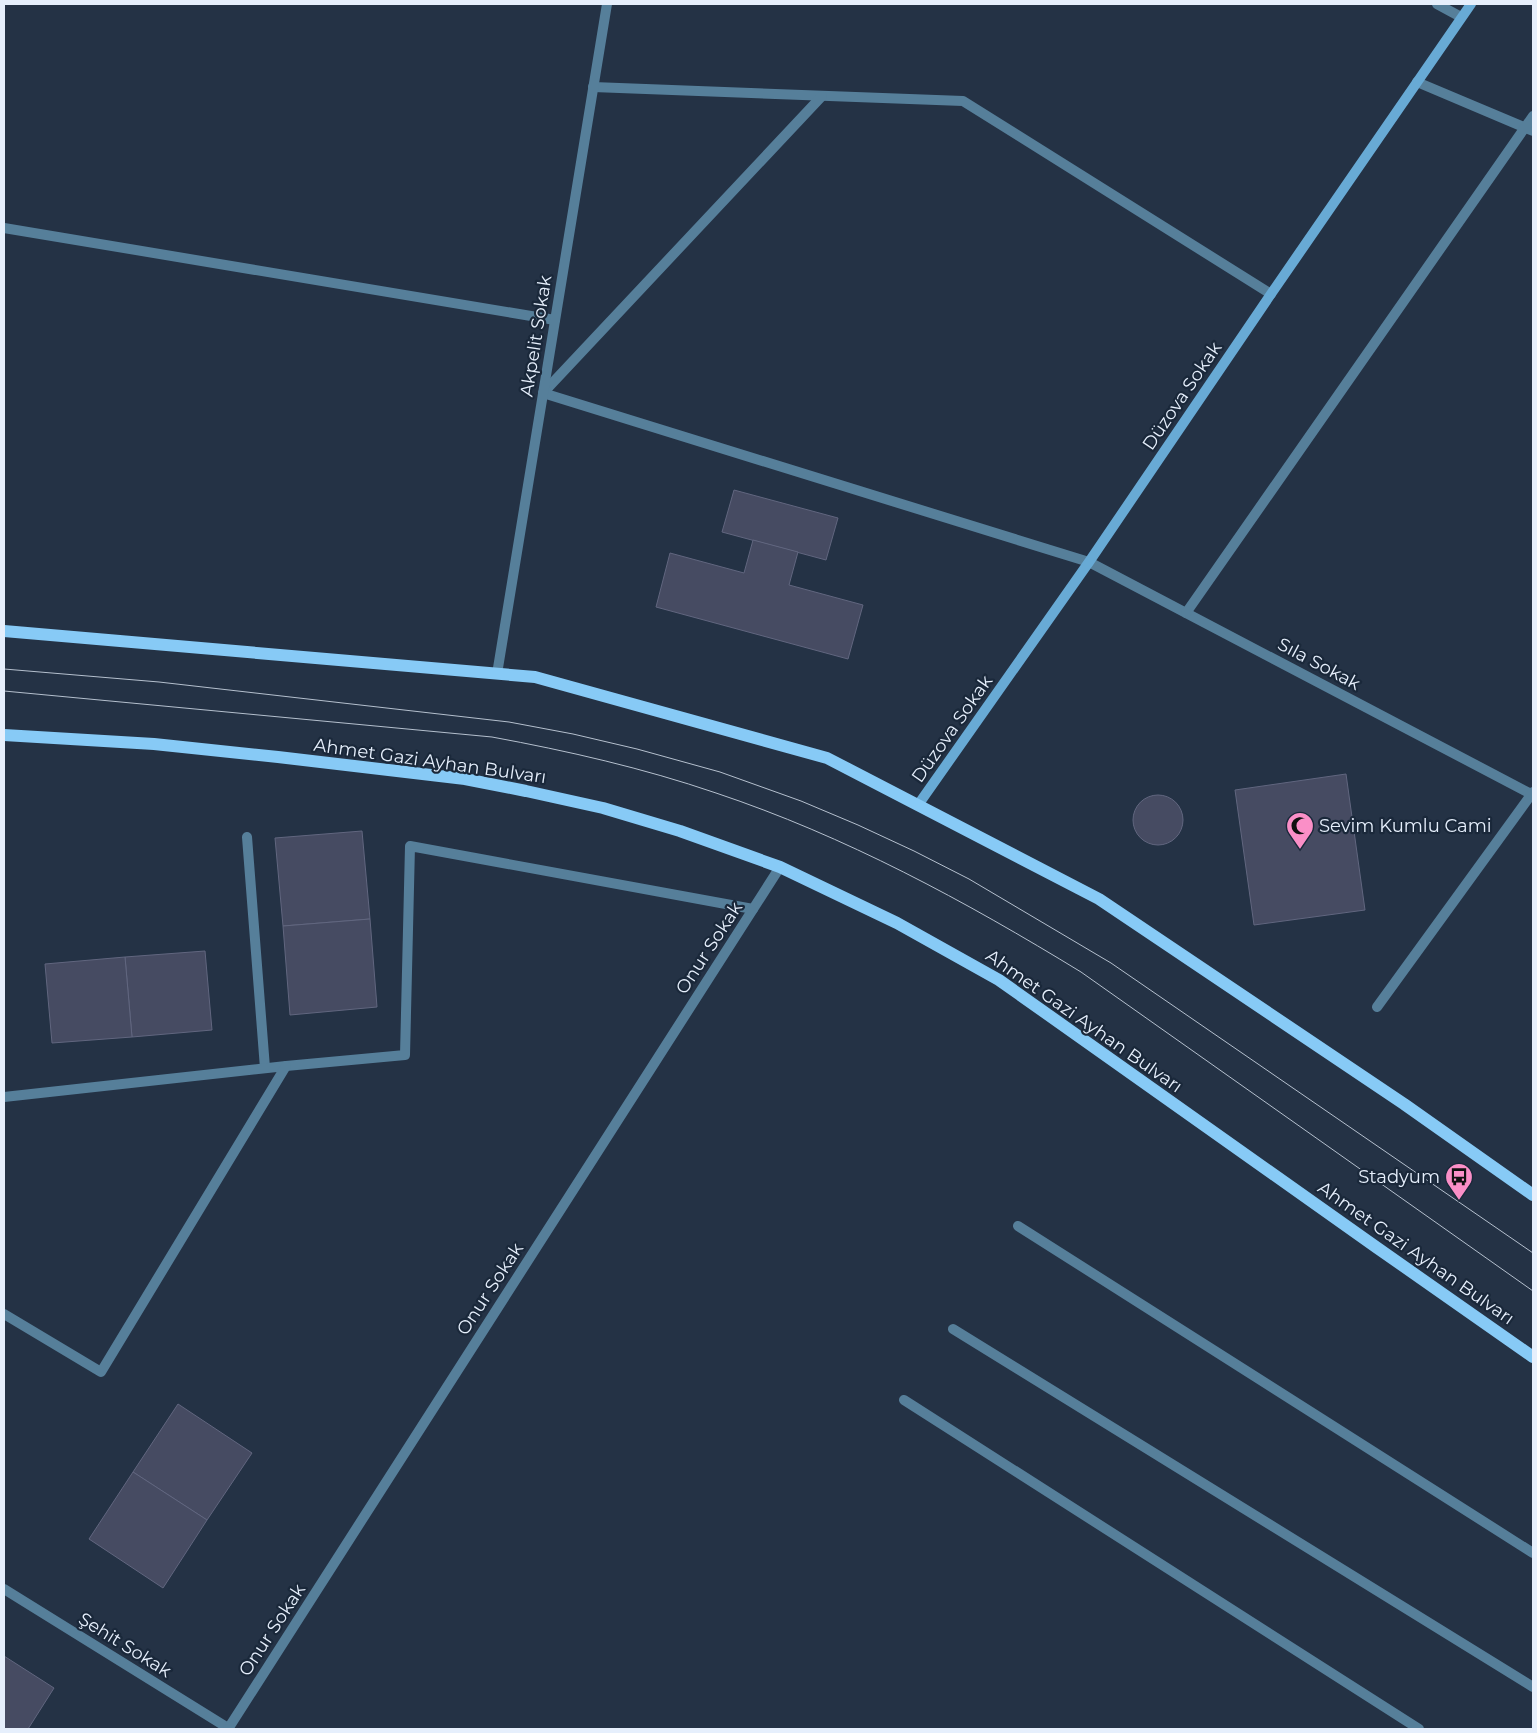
<svg xmlns="http://www.w3.org/2000/svg" width="1537" height="1733" viewBox="0 0 1537 1733" font-family="Montserrat,sans-serif">
	<style>
		.building { fill: #464b62; stroke: #61667f }
		.lines { fill: none; stroke-linecap: round; stroke-linejoin: round }
		.lane { stroke: #567f9a; stroke-width: 10 }
		.street { stroke: #567f9a; stroke-width: 10 }
		.secondary { stroke: #68aad5; stroke-width: 10 }
		.primary { stroke: #87caf6; stroke-width: 12 }
		.tram { stroke: #b5c0ce; stroke-width: 1 }
		.labels { text-anchor: middle; stroke-width: 4.5; stroke-linejoin: round; paint-order: stroke }
		.street-label { font-size: 18px; fill: #e6effc; stroke: #1a283a }
		.poi-label { font-size: 18px; fill: #e6effc; stroke: #1a283a; text-anchor: start }
	</style>
	<rect width="100%" height="100%" fill="#243245"/>
	<!-- building -->
	<g class="building">
		<path d="M 734,490 L 838,518 L 826,560 L 722,532 Z"/>
		<path d="M 753,540 L 798,552 L 789,585 L 863,605 L 848,659 L 656,607 L 670,553 L 744,573 Z"/>
		<path d="M 1346,774 L 1365,910 L 1254,925 L 1235,790 Z"/>
		<circle cx="1158" cy="820" r="25"/>
		<path d="M 362,831 L 370,919 L 283,926 L 275,838 Z"/>
		<path d="M 370,919 L 377,1007 L 290,1015 L 283,926 Z"/>
		<path d="M 205,951 L 212,1030 L 132,1037 L 125,957 Z"/>
		<path d="M 125,957 L 132,1037 L 52,1043 L 45,964 Z"/>
		<path d="M 178,1404 L 252,1453 L 207,1520 L 133,1472 Z"/>
		<path d="M 133,1472 L 207,1520 L 163,1588 L 89,1539 Z"/>
		<path d="M 4,1656 L 54,1688 L 28,1729 L 4,1729 Z"/>
	</g>
	<g class="lines">
		<!-- lane -->
		<g class="lane">
			<path d="M 1018,1226 L 1533,1553"/>
			<path d="M 953,1329 L 1533,1687"/>
			<path d="M 904,1400 L 1419,1729"/>
		</g>
		<!-- street -->
		<g class="street">
			<path d="M 1437,4 L 1461,17"/>
			<path d="M 1417,82 L 1533,131"/>
			<path d="M 593,87 L 963,101 L 1271,294"/>
			<path d="M 822,96 L 543,393 L 1089,562 L 1533,795"/>
			<path d="M 4,228 L 555,320"/>
			<path d="M 1186,613 L 1533,116"/>
			<path d="M 497,674 L 607,4"/>
			<path d="M 247,837 L 265,1068"/>
			<path d="M 1377,1007 L 1533,792"/>
			<path d="M 4,1097 L 286,1066 L 405,1055 L 410,846 L 753,909"/>
			<path d="M 4,1314 L 101,1372 L 286,1066"/>
			<path d="M 4,1589 L 228,1728"/>
			<path d="M 228,1729 L 780,867"/>
		</g>
		<!-- secondary -->
		<path class="secondary" d="M 918,805 L 1089,562 L 1271,294 L 1471,4"/>
		<!-- primary -->
		<g class="primary">
			<path d="M 4,631 L 535,677 L 827,758 L 1099,899 L 1404,1104 L 1533,1195"/>
			<path d="M 4,735 L 154,744 L 278,757 L 465,779 L 526,791 L 603,808 L 680,831 L 780,867 L 897,923 L 999,980 L 1376,1247 L 1533,1357"/>
		</g>
		<!-- tram -->
		<g class="tram">
			<path d="M 4,669 L 159,682 L 509,722 L 573,734 L 637,749 L 720,772 L 801,801 L 858,825 L 914,851 L 969,879 L 1111,963 L 1533,1253"/>
			<path d="M 4,691 L 492,737 C 568,751 643,768 716,793 C 845,836 965,901 1081,972 L 1533,1291"/>
		</g>
	</g>
	<!-- icons -->
	<defs>
		<symbol id="mosque-pin" viewBox="-11 -11 22 30"><path d="M0 17L-7.5 6A9.5 9.5 0 1 1 7.5 6Z" fill="#fa8fc7" stroke="#1a283a"/><path d="M3.5-4.9A6 6 0 1 0 3.5 4.9A5 5 0 1 1 3.5-4.9Z" fill="#111"/></symbol>
		<symbol id="bus-pin" viewBox="-11 -11 22 30"><path d="M0 17L-7.5 6A9.5 9.5 0 1 1 7.5 6Z" fill="#fa8fc7" stroke="#1a283a"/><path d="M-5-6H5V4H4V6H2V4H-2V6H-4V4H-5ZM-3.5-4V0h7V-4ZM-3.5 1.2v1.5H-2V1.2ZM2 1.2v1.5H3.5V1.2Z" fill="#111"/></symbol>
	</defs>
	<g fill-rule="evenodd">
		<use href="#mosque-pin" x="1284" y="810" width="32" height="43"/>
		<use href="#bus-pin" x="1443" y="1161" width="32" height="43"/>
	</g>
	<g class="labels">
		<!-- street labels -->
		<g class="street-label">
			<text transform="translate(536 336) rotate(-81)" y="6">Akpelit Sokak</text>
			<text transform="translate(1182 396) rotate(-56)" y="6">Düzova Sokak</text>
			<text transform="translate(1319 664) rotate(28)" y="6">Sıla Sokak</text>
			<text transform="translate(952 729) rotate(-55)" y="6">Düzova Sokak</text>
			<text transform="translate(430 761) rotate(8)" y="6">Ahmet Gazi Ayhan Bulvarı</text>
			<text transform="translate(709 948) rotate(-57)" y="6">Onur Sokak</text>
			<text transform="translate(1084 1021) rotate(35)" y="6">Ahmet Gazi Ayhan Bulvarı</text>
			<text transform="translate(1416 1253) rotate(35)" y="6">Ahmet Gazi Ayhan Bulvarı</text>
			<text transform="translate(490 1289) rotate(-57)" y="6">Onur Sokak</text>
			<text transform="translate(272 1630) rotate(-57)" y="6">Onur Sokak</text>
			<text transform="translate(125 1645) rotate(32)" y="6">Şehit Sokak</text>
		</g>
		<!-- poi labels -->
		<g class="poi-label">
			<text x="1319" y="832">Sevim Kumlu Cami</text>
			<text x="1440" y="1183" text-anchor="end">Stadyum</text>
		</g>
	</g>
	<!-- border -->
	<rect width="1537" height="1733" fill="none" stroke="#e6effc" stroke-width="10"/>
</svg>
